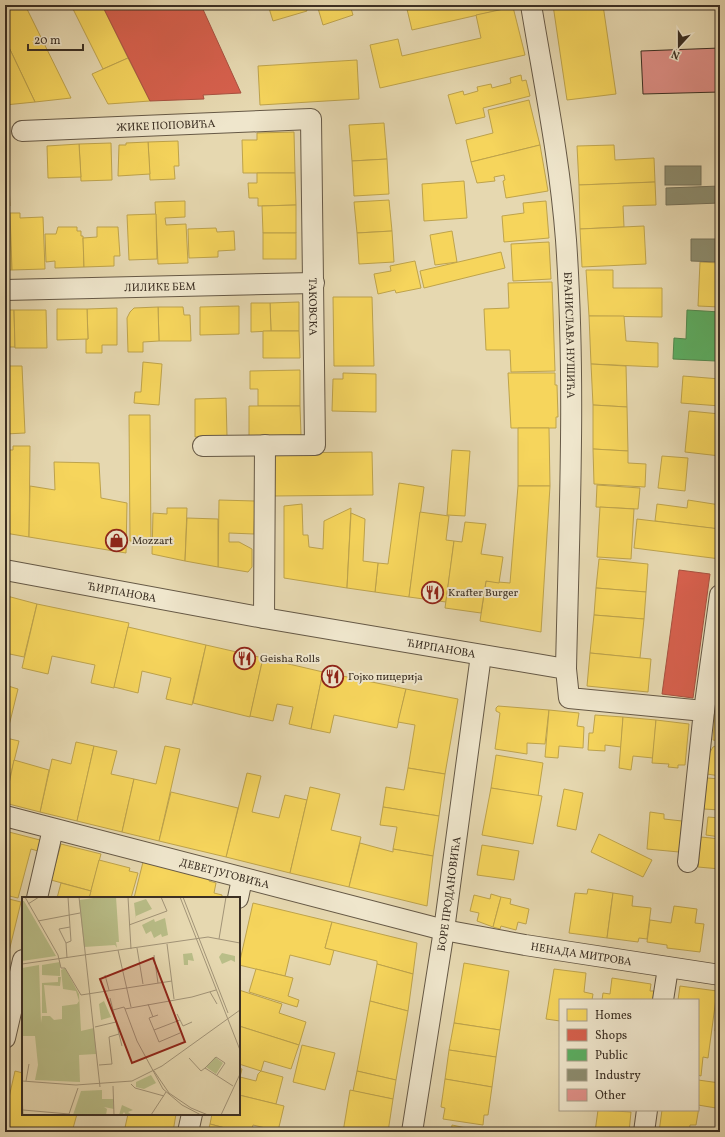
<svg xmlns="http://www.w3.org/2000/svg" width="725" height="1137" viewBox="0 0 725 1137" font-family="Vollkorn,serif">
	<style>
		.homes { fill: #f6d55c; stroke: #bea34b }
		.shops { fill: #d6604d; stroke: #a85140 }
		.public { fill: #5aae61; stroke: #51884e }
		.industry { fill: #8c8c6e; stroke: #747058 }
		.building { fill: #e09088; stroke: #3b2f23 }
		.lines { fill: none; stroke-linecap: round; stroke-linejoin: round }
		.street-casing { stroke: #665946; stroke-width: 22 }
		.street { stroke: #efe6cc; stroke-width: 20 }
		.labels { text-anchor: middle; stroke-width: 4; stroke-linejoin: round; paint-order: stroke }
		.street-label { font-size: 11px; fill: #3b2f23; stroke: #efe6cc }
		.poi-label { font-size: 11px; fill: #3b2f23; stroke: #efe6cc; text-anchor: start }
		.inset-road { fill: none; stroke: #a29478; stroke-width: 1 }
		.view { fill: #8f2418; fill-opacity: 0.15; stroke: #8f2418; stroke-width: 2 }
		.inset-edge { fill: none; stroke: #3b2f23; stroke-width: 2 }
	</style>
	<rect width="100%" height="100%" fill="#e6d8b0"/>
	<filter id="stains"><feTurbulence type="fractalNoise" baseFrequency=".005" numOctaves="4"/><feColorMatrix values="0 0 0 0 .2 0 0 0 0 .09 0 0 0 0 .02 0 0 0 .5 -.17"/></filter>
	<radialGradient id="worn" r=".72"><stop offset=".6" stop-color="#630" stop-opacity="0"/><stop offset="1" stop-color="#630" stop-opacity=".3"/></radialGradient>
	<!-- homes -->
	<g class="homes">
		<path d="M 5,5 L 25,5 L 71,98 L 35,102 L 5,39 Z"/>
		<path d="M 71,5 L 102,5 L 128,58 L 103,69 Z"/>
		<path d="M 268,5 L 305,5 L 307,11 L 273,21 Z"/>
		<path d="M 317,5 L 350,5 L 353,15 L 323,25 Z"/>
		<path d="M 406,5 L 513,5 L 513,7 L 412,30 Z"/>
		<path d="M 553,5 L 603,5 L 616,94 L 567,100 Z"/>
		<path d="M 513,7 L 525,55 L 380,88 L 370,45 L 398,39 L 402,56 L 481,38 L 476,15 Z"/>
		<path d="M 5,39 L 35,102 L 5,105 Z"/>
		<path d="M 128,58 L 150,101 L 108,104 L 92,74 Z"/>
		<path d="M 357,60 L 359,99 L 260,105 L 258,66 Z"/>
		<path d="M 521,75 L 522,81 L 526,80 L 530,96 L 483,108 L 485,117 L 456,124 L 448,95 L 463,91 L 464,95 L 478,91 L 477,87 L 491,84 L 492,88 L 511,83 L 510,78 Z"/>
		<path d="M 529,100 L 540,145 L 471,162 L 466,140 L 493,133 L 488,110 Z"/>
		<path d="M 384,123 L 387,159 L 352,161 L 349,125 Z"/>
		<path d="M 294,132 L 295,173 L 243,173 L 242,140 L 257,140 L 257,133 Z"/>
		<path d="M 178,141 L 179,166 L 174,166 L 175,179 L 150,180 L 148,142 Z"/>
		<path d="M 148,142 L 150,174 L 118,176 L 119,145 L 126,145 L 126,143 Z"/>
		<path d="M 111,143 L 112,180 L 81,181 L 79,144 Z"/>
		<path d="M 79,144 L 81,177 L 48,178 L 47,146 Z"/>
		<path d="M 540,145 L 548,191 L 506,198 L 503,181 L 505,180 L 504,175 L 494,177 L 495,181 L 477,183 L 471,162 Z"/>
		<path d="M 614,145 L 615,160 L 654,158 L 655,182 L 579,185 L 577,146 Z"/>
		<path d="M 387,159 L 389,194 L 354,196 L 352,161 Z"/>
		<path d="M 257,173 L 295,173 L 296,205 L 258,206 L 258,198 L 249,198 L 248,183 L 257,183 Z"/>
		<path d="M 464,181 L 467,218 L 424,221 L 422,184 Z"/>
		<path d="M 655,182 L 656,205 L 623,206 L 624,227 L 580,229 L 579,185 Z"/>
		<path d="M 5,184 L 9,184 L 10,206 L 5,206 Z"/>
		<path d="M 389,200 L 392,231 L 357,233 L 354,202 Z"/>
		<path d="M 185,201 L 185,217 L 165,218 L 166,225 L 186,224 L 188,263 L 158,264 L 155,202 Z"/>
		<path d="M 546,201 L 549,238 L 504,242 L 502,216 L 524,213 L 523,203 Z"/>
		<path d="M 296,205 L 296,233 L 263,233 L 262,206 Z"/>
		<path d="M 5,213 L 10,213 L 12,270 L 5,270 Z"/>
		<path d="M 10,213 L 20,213 L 20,218 L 43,217 L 45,269 L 12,270 Z"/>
		<path d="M 156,214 L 157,259 L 129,260 L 127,215 Z"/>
		<path d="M 644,226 L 646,264 L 582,267 L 580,229 Z"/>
		<path d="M 58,227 L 77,227 L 77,231 L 81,231 L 81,236 L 83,236 L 84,267 L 55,268 L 55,261 L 46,262 L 45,234 L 56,234 Z"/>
		<path d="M 97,227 L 118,227 L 120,256 L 114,256 L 114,266 L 84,267 L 83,238 L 97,237 Z"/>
		<path d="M 216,228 L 217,232 L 234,231 L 235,250 L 218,251 L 218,257 L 189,258 L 188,229 Z"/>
		<path d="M 392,231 L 394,262 L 359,264 L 357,233 Z"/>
		<path d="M 452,231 L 457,262 L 435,265 L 430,235 Z"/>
		<rect x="263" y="233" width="33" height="26"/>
		<path d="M 549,242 L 551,279 L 513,281 L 511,244 Z"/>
		<path d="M 501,252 L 505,268 L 424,288 L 420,271 Z"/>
		<path d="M 415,261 L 421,288 L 396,293 L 395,290 L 378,294 L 374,274 L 391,271 L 390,266 Z"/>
		<path d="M 700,262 L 720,263 L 720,307 L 698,306 Z"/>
		<path d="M 586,270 L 613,270 L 613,288 L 662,288 L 662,317 L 589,316 Z"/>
		<path d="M 552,282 L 555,371 L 511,372 L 510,350 L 486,350 L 484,309 L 509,308 L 508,283 Z"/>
		<path d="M 333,297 L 372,297 L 374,366 L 334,366 Z"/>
		<path d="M 299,302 L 299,331 L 271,331 L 270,303 Z"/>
		<path d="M 251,303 L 270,303 L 271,331 L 251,332 Z"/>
		<path d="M 239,306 L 239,334 L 200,335 L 200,307 Z"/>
		<path d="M 158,307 L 183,307 L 184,315 L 190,315 L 191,341 L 159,341 Z"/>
		<path d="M 158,307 L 159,341 L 143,342 L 143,352 L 128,352 L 127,318 L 130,312 L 134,308 Z"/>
		<path d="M 117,308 L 117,345 L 102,345 L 102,353 L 86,353 L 86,339 L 88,339 L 87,309 Z"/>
		<path d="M 57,309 L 87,309 L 88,339 L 57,340 Z"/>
		<path d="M 5,310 L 14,310 L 15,347 L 5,347 Z"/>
		<path d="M 14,310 L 46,310 L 47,348 L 15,348 Z"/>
		<path d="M 589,316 L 624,316 L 626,341 L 658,343 L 658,367 L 591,364 Z"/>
		<path d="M 263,331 L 299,331 L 300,358 L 263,358 Z"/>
		<path d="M 143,362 L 162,364 L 159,405 L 134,403 L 135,392 L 141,392 Z"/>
		<path d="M 591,364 L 626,366 L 627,407 L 593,405 Z"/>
		<path d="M 5,366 L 22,366 L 25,433 L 5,434 Z"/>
		<path d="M 300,370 L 300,406 L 258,406 L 258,389 L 250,389 L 250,371 Z"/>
		<path d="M 343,373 L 376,374 L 376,412 L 332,411 L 333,379 L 343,379 Z"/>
		<path d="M 508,373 L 555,373 L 555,385 L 557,385 L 558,417 L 556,417 L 556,428 L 511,428 Z"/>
		<path d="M 683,376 L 720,379 L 720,406 L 681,403 Z"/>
		<path d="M 226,398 L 227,436 L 195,437 L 195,399 Z"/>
		<path d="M 593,405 L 627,407 L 628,451 L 593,449 Z"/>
		<path d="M 249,406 L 300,406 L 301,435 L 249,436 Z"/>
		<path d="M 689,411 L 720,414 L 720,456 L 685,452 Z"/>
		<path d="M 129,415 L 150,415 L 151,541 L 130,541 Z"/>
		<path d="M 518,428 L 549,428 L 550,486 L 518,486 Z"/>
		<path d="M 13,446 L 30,446 L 29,537 L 5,533 L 5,450 L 13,450 Z"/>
		<path d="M 593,449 L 628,451 L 628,463 L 646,464 L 645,487 L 594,484 Z"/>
		<path d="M 452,450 L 470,451 L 465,516 L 447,515 Z"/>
		<path d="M 372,452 L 373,495 L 273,496 L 273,453 Z"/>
		<path d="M 662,456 L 688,458 L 685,491 L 658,488 Z"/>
		<path d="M 54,462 L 99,463 L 101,498 L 127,503 L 126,553 L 29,537 L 30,486 L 55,490 Z"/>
		<path d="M 399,483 L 424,487 L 409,597 L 375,592 L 378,563 L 388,564 Z"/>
		<path d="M 597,485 L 640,488 L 638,509 L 596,507 Z"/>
		<path d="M 518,486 L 550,486 L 541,632 L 480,621 L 486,581 L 510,583 Z"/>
		<path d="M 219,500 L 255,501 L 254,534 L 229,533 L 229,542 L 239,542 L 252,549 L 252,567 L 248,572 L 218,567 Z"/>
		<path d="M 688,500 L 720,505 L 718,529 L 655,521 L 657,504 L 687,508 Z"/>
		<path d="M 302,504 L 303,535 L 308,535 L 309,547 L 323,549 L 324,521 L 351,508 L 347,588 L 284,578 L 284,506 Z"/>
		<path d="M 600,507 L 634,509 L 631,559 L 597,557 Z"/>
		<path d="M 167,508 L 187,508 L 185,561 L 152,554 L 153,513 L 167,514 Z"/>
		<path d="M 420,512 L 449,516 L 446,540 L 454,541 L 446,602 L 409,597 Z"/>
		<path d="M 351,513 L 365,519 L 363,561 L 378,563 L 375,592 L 347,588 Z"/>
		<path d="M 187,518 L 218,519 L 218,567 L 185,561 Z"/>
		<path d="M 637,519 L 720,529 L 720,559 L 634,548 Z"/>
		<path d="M 465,522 L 486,524 L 481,554 L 503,557 L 499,583 L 486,581 L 481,613 L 445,608 L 454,541 L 462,542 Z"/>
		<path d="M 599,559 L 648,564 L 646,592 L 596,588 Z"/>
		<path d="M 596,588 L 646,592 L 644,619 L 594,615 Z"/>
		<path d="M 7,596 L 37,604 L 24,657 L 5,653 L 6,643 L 5,643 L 5,604 Z"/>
		<path d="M 37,604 L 129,623 L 114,688 L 91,683 L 95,665 L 52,656 L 48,674 L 22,668 Z"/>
		<path d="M 594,615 L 644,619 L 640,658 L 590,653 Z"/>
		<path d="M 128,627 L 206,645 L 192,705 L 166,699 L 171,678 L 142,671 L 138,693 L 114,687 Z"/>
		<path d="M 206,645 L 263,658 L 250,717 L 193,703 Z"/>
		<path d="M 590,653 L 651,659 L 648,692 L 587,686 Z"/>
		<path d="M 263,658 L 323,672 L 311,729 L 289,724 L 293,707 L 277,704 L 273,721 L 250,716 Z"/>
		<path d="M 720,668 L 720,697 L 716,697 Z"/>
		<path d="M 323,672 L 406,689 L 397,728 L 334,715 L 330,733 L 311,729 Z"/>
		<path d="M 5,685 L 18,689 L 6,738 L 19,741 L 5,798 Z"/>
		<path d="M 406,689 L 458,699 L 445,774 L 408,768 L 415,725 L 398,722 Z"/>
		<path d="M 498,706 L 549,710 L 545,744 L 527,743 L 527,754 L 495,749 L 500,713 L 496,711 L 496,708 Z"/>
		<path d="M 715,708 L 720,708 L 720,741 L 713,740 Z"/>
		<path d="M 549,710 L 579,713 L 577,726 L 584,727 L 583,748 L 559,746 L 558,758 L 545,757 Z"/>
		<path d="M 595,715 L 623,717 L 621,747 L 605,745 L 605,751 L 588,750 L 589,733 L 593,733 Z"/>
		<path d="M 623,717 L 656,720 L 653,758 L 633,756 L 631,770 L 619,768 Z"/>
		<path d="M 656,720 L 689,724 L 685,765 L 678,765 L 678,768 L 668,767 L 669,764 L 652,763 Z"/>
		<path d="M 76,742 L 94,746 L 77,821 L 40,812 L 52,759 L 71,764 Z"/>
		<path d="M 720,744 L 720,776 L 707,774 L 709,754 L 713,747 Z"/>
		<path d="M 94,746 L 117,751 L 111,774 L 134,779 L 122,832 L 77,821 Z"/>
		<path d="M 165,746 L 180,749 L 159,841 L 122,832 L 134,779 L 156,784 Z"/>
		<path d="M 496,755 L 543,763 L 538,796 L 491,788 Z"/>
		<path d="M 14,760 L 49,770 L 40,812 L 5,803 Z"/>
		<path d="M 408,768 L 445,774 L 439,816 L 383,807 L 386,787 L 404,790 Z"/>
		<path d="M 247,773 L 261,776 L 252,812 L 279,818 L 285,795 L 307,800 L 290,873 L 226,857 Z"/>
		<path d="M 707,778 L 720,779 L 720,810 L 704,809 Z"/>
		<path d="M 310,787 L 340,794 L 331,830 L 361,837 L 349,887 L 290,873 Z"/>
		<path d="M 491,788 L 542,796 L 533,844 L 482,835 Z"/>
		<path d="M 564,789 L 583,793 L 576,830 L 557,826 Z"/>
		<path d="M 171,792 L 238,808 L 226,857 L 159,841 Z"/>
		<path d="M 383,807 L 439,816 L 433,856 L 393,849 L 397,827 L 380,825 Z"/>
		<path d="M 650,812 L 664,814 L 664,819 L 682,821 L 679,852 L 647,849 Z"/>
		<path d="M 708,817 L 720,818 L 720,837 L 706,835 Z"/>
		<path d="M 5,831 L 40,840 L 38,851 L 31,849 L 18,898 L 5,895 Z"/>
		<path d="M 599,834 L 652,860 L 643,877 L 591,852 Z"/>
		<path d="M 701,837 L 720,839 L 720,869 L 698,867 Z"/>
		<path d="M 360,843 L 393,852 L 393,849 L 433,856 L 427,906 L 349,887 Z"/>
		<path d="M 61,844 L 101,854 L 91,891 L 51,880 Z"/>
		<path d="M 482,845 L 519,851 L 514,880 L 477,875 Z"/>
		<path d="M 99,860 L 130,868 L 129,871 L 138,873 L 131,898 L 89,898 Z"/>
		<path d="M 143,862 L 210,877 L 209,881 L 216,883 L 214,893 L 222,895 L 222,898 L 134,898 Z"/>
		<path d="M 61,883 L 91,891 L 89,898 L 57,898 Z"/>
		<path d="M 588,889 L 613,893 L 607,938 L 569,933 L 575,893 L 587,894 Z"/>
		<path d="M 613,893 L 633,896 L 632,906 L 651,908 L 647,939 L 639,938 L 638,942 L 607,938 Z"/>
		<path d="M 491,894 L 501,897 L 493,927 L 477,921 L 479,913 L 470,911 L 474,895 L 490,899 Z"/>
		<path d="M 501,897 L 511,899 L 510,904 L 529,909 L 526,924 L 518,922 L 516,930 L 501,926 L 500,929 L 493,927 Z"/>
		<path d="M 5,898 L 21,902 L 5,968 Z"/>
		<path d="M 253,903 L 332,922 L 325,948 L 334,950 L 330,965 L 290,955 L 285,976 L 239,965 Z"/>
		<path d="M 674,906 L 697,909 L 695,923 L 704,924 L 700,952 L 667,948 L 667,945 L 647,942 L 650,920 L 671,923 Z"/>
		<path d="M 332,922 L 417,943 L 413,974 L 377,964 L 377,961 L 325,948 Z"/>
		<path d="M 464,963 L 509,971 L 500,1030 L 454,1023 Z"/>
		<path d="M 377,964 L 413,974 L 408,1011 L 370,1001 Z"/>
		<path d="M 256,969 L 293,978 L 288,996 L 299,1000 L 297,1007 L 249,992 Z"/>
		<path d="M 554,969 L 586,973 L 584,992 L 593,994 L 592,1000 L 560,1000 L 560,1021 L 546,1019 Z"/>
		<path d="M 612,978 L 651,984 L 650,991 L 654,991 L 653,1000 L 602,1000 L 603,993 L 610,994 Z"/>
		<path d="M 680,986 L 717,991 L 708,1058 L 703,1057 L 701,1076 L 698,1075 L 698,1000 L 678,1000 Z"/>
		<path d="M 239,990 L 282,1004 L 279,1013 L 306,1022 L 299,1045 L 239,1026 Z"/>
		<path d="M 370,1001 L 408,1011 L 396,1080 L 357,1071 Z"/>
		<path d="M 718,1010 L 720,1010 L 720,1031 L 715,1031 Z"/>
		<path d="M 454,1023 L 500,1030 L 496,1057 L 449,1050 Z"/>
		<path d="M 239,1026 L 299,1045 L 291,1069 L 264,1061 L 261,1071 L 239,1064 Z"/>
		<path d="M 302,1045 L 335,1053 L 325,1090 L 293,1082 Z"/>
		<path d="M 449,1050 L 496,1057 L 492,1087 L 445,1079 Z"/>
		<path d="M 239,1068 L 242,1069 L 240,1077 L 256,1081 L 258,1074 L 261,1071 L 283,1077 L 276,1104 L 239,1095 Z"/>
		<path d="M 15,1071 L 23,1073 L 23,1114 L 77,1114 L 72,1132 L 5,1132 L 5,1115 Z"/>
		<path d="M 357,1071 L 396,1080 L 393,1099 L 353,1091 Z"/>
		<path d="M 445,1079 L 492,1087 L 488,1115 L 484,1115 L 483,1125 L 443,1119 L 445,1108 L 441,1107 Z"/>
		<path d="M 698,1080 L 720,1083 L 716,1108 L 698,1105 Z"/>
		<path d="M 350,1090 L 393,1099 L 388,1132 L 343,1132 Z"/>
		<path d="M 239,1095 L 284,1106 L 278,1131 L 253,1125 L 251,1132 L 240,1132 L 210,1124 L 212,1114 L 239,1114 Z"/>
		<path d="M 698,1107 L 699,1107 L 696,1125 L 690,1125 L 689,1132 L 659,1132 L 662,1110 L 698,1110 Z"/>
		<path d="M 598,1110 L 631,1112 L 629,1132 L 595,1132 Z"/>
		<path d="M 128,1114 L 176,1114 L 173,1132 L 124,1132 Z"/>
		<path d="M 210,1124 L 240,1132 L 208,1132 Z"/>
		<path d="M 452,1125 L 485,1132 L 451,1132 Z"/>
	</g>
	<!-- shops -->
	<g class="shops">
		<path d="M 102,5 L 201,5 L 241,93 L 203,95 L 204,99 L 150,101 Z"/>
		<path d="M 679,570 L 710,574 L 693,698 L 662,694 Z"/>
	</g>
	<!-- public -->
	<path class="public" d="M 687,310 L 720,312 L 720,337 L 717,337 L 716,361 L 673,359 L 674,338 L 686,339 Z"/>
	<!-- industry -->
	<g class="industry">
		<rect x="665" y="166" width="36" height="19"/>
		<path d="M 720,186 L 720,203 L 666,205 L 666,188 Z"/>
		<path d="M 691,239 L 720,239 L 720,262 L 691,261 Z"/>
	</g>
	<!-- building -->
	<path class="building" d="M 720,48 L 720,92 L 643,94 L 641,51 Z"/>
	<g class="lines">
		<defs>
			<g id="street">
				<path id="s1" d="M 531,5 C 544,83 560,161 566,240 C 576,383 569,526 566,669"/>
				<path id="s2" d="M 22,131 L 311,119 L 315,445 L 203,446"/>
				<path id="s3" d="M 5,290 L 314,283"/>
				<path id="s4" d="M 5,570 L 264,618 L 566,669 L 569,698 L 704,711 L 688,862"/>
				<path d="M 264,618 L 265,445"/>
				<path d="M 704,711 L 720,595"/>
				<path id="s5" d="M 5,816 L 444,930 L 525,945 L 720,975"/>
				<path d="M 37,898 L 53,829"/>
				<path d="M 238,898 L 242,879"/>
				<path d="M 663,1000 L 668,968"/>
				<path d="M 5,1038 L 23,960"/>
				<path d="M 188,1132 L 192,1114"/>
				<path id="s6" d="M 412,1132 L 444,930 L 481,655"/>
				<path d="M 644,1132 L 647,1110"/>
			</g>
		</defs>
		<!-- street casing -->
		<use href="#street" class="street-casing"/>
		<!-- street -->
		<use href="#street" class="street"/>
	</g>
	<!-- icons -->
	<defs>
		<symbol id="shop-ring" viewBox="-11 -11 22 22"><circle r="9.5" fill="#efe6cc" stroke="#8f2418" stroke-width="1.5"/><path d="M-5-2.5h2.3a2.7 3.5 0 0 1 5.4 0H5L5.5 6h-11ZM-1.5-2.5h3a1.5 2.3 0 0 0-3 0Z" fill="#8f2418"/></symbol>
		<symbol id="restaurant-ring" viewBox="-11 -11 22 22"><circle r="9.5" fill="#efe6cc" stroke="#8f2418" stroke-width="1.5"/><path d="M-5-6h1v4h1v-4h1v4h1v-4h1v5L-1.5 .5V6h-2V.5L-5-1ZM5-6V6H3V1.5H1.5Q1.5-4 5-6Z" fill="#8f2418"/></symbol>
	</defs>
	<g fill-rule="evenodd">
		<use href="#shop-ring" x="104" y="528" width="25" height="25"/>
		<use href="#restaurant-ring" x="420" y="580" width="25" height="25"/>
		<use href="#restaurant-ring" x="232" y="646" width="25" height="25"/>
		<use href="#restaurant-ring" x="320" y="664" width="25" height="25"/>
	</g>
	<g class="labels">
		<!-- street labels -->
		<g class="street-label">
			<text dy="4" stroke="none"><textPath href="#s2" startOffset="144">ЖИКЕ ПОПОВИЋА</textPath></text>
			<text dy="4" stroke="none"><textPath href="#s3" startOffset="155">ЛИЛИКЕ БЕМ</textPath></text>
			<text dy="4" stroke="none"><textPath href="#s2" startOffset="477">ТАКОВСКА</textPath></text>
			<text dy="4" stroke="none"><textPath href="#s1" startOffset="333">БРАНИСЛАВА НУШИЋА</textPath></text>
			<text dy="4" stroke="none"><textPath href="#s4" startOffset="119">ЋИРПАНОВА</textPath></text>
			<text dy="4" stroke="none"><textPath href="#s4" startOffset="443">ЋИРПАНОВА</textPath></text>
			<text dy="4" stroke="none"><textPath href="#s5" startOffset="227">ДЕВЕТ ЈУГОВИЋА</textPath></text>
			<text dy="4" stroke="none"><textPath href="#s6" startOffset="241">БОРЕ ПРОДАНОВИЋА</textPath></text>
			<text dy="4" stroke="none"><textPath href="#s5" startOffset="593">НЕНАДА МИТРОВА</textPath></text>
		</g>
		<!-- poi labels -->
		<g class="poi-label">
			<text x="132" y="544">Mozzart</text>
			<text x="448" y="596">Krafter Burger</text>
			<text x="260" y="662">Geisha Rolls</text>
			<text x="348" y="680">Гојко пицерија</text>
		</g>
	</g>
	<!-- overview -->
	<g transform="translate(22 897)">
		<rect width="218" height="218" fill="#e6d8b0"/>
		<path d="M 79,0 L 94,0 L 97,45 L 94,45 L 95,51 L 93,48 L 62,50 L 57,3 ZM 124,2 L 130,12 L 114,19 L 114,22 L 112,6 ZM 0,4 L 2,4 L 34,59 L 0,64 ZM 143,21 L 146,38 L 140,40 L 139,37 L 132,41 L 129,34 L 124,37 L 120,28 L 132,22 L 133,25 ZM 170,56 L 172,64 L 166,63 L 166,68 L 162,68 L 161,57 ZM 200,56 L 213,59 L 213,65 L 209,63 L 200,67 L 197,60 ZM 38,65 L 38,79 L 20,78 L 20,68 ZM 17,68 L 19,126 L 20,119 L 28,119 L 32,123 L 40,122 L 40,109 L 55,107 L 57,104 L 54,94 L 41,92 L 39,73 L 43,71 L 57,97 L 59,134 L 72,131 L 74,157 L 57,158 L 58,185 L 13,183 L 16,168 L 13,139 L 0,139 L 0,71 ZM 36,80 L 39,80 L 38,89 L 22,88 L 25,116 L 20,116 L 20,86 L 36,85 ZM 82,104 L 89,120 L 79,123 L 77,107 ZM 193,160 L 201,166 L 194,177 L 184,170 ZM 129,178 L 134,186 L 122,192 L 114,190 L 114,185 ZM 80,193 L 80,202 L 91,202 L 92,212 L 82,210 L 85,212 L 84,218 L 51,218 L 59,194 ZM 100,208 L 111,213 L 106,215 L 110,218 L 104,218 L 102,215 L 100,218 L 97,218 Z" fill="#b9be88"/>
		<path class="inset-road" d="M 3,0 L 36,58 L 39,71 L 43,71 L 59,98 L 150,84M 46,0 L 48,30M 57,0 L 78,190M 106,0 L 109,52M 158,0 L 218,153M 161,0 L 206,116M 6,7 L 17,0M 16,24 L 58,16M 107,28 L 145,14 L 139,0M 197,42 L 204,0M 44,46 L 49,44 L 48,30 L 37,32 L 44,46 L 45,61M 145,47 L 152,102M 115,51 L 121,87M 96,53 L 109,110M 132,58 L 136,86M 0,67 L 186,40 L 218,46M 83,78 L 87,93M 188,95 L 195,107M 88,101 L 91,113 L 102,110 L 103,112 L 170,100 L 194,93M 126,107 L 131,120M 103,112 L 115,144 L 141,192 L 160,208 L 179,218M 91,113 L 100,149M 155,117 L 161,129 L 170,125M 136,118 L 127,121 L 137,145 L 158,136M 73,130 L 94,125M 132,133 L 158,123M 167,161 L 179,174 L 183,171 L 211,189M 77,168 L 90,167 L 87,140 L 97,137M 183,171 L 194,160 L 203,166 L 195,178M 132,174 L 147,196 L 169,211 L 186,218M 0,184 L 54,188 L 110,184 L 140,169 L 218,113M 4,184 L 7,167M 109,187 L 113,191 L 142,199M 91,189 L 92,218M 0,198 L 1,218M 1,213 L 47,217M 47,217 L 56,191M 129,218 L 144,195M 199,218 L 218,177"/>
		<path class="view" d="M 131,61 L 163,145 L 110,166 L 78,82 Z"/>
		<rect width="218" height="218" class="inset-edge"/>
	</g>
	<!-- margin -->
	<rect width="725" height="1137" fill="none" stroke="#e6d8b0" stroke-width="20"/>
	<rect x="6" y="6" width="713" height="1125" fill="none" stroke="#3b2f23" stroke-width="2"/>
	<rect x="10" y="10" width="705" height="1117" fill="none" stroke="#3b2f23"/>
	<!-- legend -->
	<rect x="559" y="999" width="140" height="112" fill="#efe6cc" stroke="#a79d88"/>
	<rect x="567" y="1009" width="20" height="12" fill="#f6d55c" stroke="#a79d88"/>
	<text x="595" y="1019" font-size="12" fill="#3b2f23">Homes</text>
	<rect x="567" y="1029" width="20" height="12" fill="#d6604d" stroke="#a79d88"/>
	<text x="595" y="1039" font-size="12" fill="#3b2f23">Shops</text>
	<rect x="567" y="1049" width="20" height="12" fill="#5aae61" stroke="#a79d88"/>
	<text x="595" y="1059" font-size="12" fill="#3b2f23">Public</text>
	<rect x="567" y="1069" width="20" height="12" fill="#8c8c6e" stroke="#a79d88"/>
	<text x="595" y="1079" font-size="12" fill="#3b2f23">Industry</text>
	<rect x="567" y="1089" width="20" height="12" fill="#e09088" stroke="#a79d88"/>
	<text x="595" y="1099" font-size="12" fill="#3b2f23">Other</text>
	<!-- north arrow -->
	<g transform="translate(679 46) rotate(201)" stroke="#efe6cc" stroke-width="3" paint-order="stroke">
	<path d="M0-3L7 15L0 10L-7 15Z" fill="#3b2f23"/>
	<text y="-6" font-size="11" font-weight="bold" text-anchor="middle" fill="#3b2f23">N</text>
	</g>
	<!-- scale -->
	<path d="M28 44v6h55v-6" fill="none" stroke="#3b2f23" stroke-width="2"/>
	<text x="34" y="44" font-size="12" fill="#3b2f23" stroke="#efe6cc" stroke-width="3" paint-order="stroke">20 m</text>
	<rect width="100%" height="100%" filter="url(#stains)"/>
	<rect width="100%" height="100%" fill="url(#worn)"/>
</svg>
